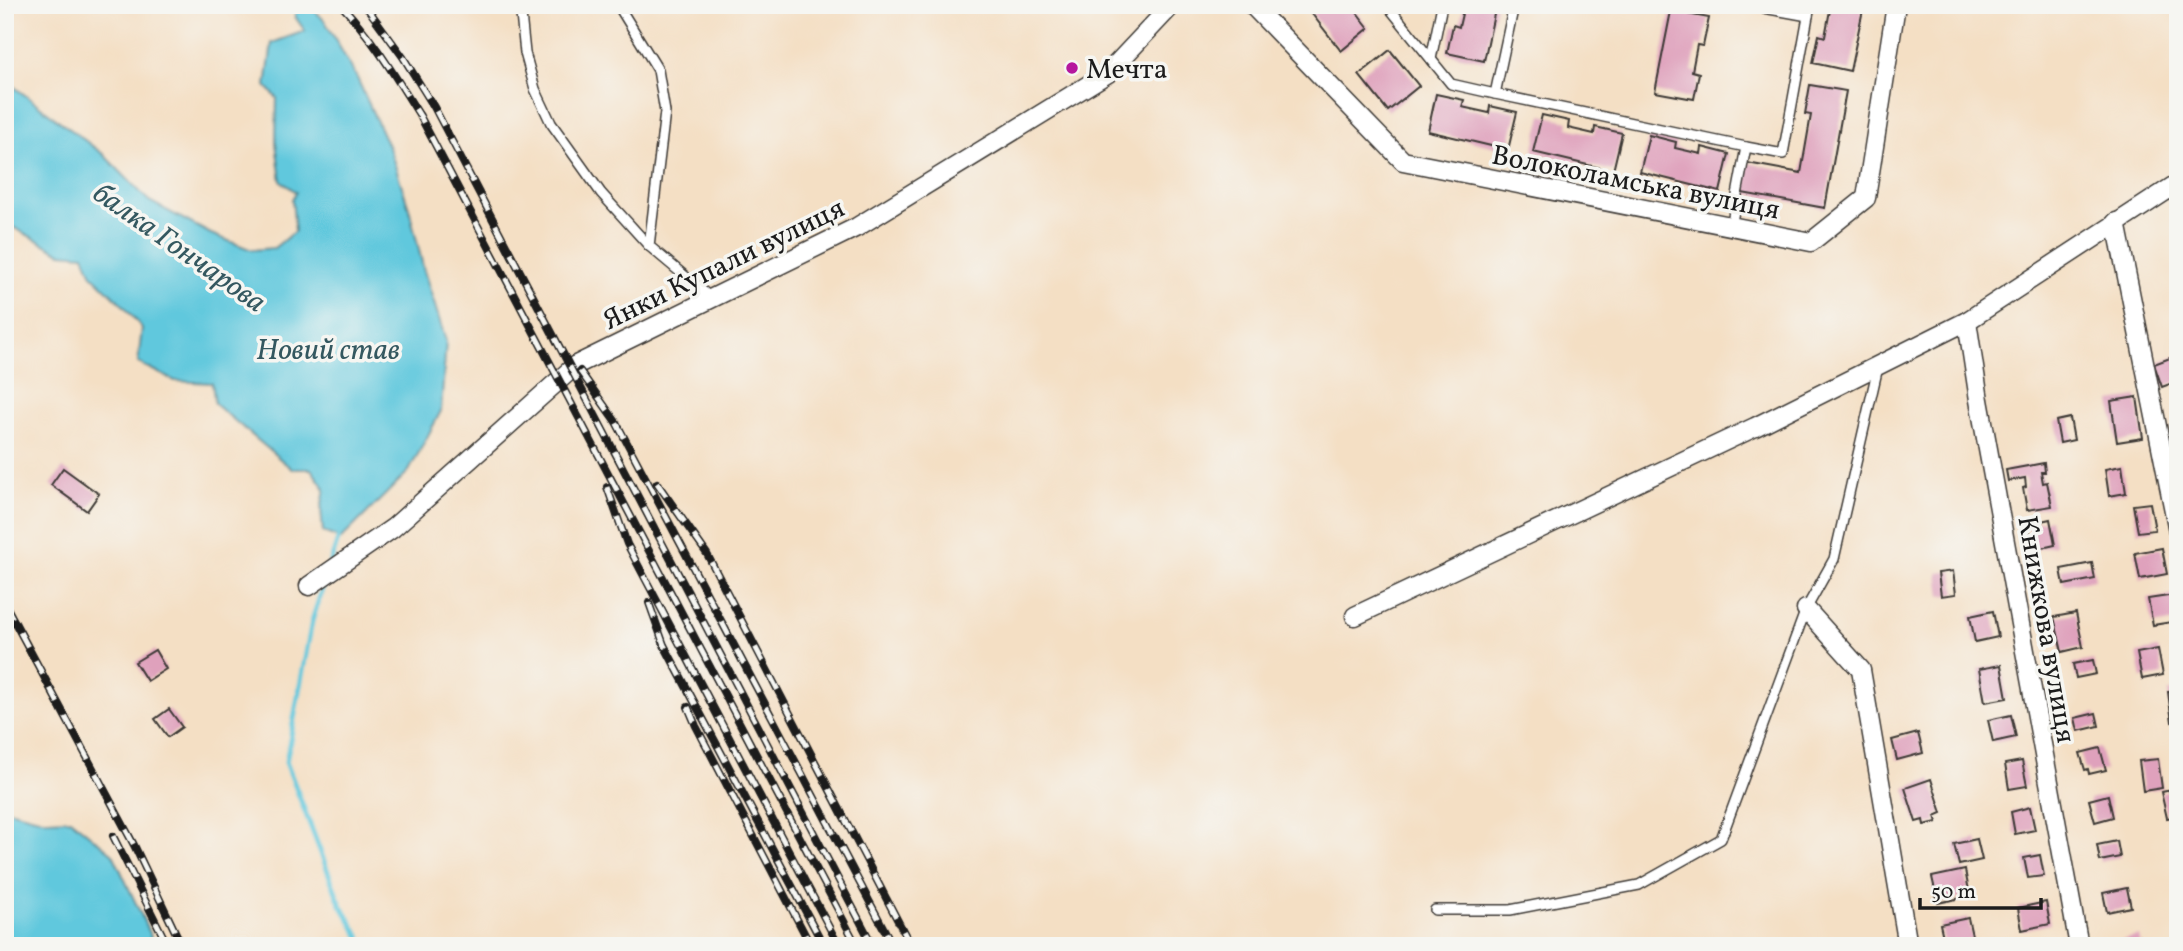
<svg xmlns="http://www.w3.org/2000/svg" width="2183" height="951" viewBox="0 0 2183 951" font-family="Vollkorn,serif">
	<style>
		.water { fill: #61c8dd; stroke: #3e727c; stroke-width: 2 }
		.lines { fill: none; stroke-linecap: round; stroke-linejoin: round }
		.stream { stroke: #61c8dd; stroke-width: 5 }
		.building { fill: #dfa1bc }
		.service-casing { stroke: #3c3935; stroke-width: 12 }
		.minor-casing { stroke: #3c3935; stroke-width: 21 }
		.service { stroke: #fff; stroke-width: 9 }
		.minor { stroke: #fff; stroke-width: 18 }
		.rail-casing { stroke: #1c1c1c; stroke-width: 8 }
		.rail { stroke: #f6f6f2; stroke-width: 5; stroke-dasharray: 16; stroke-linecap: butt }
		.poi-dot { fill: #b5179e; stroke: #f6f6f2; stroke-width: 2.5 }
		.labels { text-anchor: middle; stroke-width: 7; stroke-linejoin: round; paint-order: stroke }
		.poi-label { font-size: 28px; fill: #1c1c1c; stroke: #f6f6f2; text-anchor: start }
		.street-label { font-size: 28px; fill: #1c1c1c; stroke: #f6f6f2 }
		.water-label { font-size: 30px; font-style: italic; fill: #345860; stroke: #f6f6f2 }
	</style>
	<rect width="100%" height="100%" fill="#f6f6f2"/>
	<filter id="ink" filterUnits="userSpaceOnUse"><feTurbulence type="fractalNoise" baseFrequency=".0143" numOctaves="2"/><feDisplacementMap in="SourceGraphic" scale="14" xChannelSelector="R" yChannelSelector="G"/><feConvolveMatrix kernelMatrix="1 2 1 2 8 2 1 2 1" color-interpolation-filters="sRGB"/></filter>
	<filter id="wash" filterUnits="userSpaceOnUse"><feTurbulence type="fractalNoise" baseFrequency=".00686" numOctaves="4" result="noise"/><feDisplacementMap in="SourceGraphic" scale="28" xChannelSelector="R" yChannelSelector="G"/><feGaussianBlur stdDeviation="1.57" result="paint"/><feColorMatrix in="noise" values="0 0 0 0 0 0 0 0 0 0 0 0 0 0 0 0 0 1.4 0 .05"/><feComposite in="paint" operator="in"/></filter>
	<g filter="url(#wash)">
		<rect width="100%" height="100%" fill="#f4dfc4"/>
		<!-- water -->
		<g class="water">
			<path d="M 293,5 L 309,5 L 325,21 L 357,78 L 390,150 L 409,208 L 424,271 L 446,341 L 441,411 L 409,471 L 341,539 L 323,532 L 321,509 L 325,489 L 311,469 L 292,469 L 215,404 L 212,383 L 175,381 L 138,363 L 142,328 L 122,304 L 92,275 L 84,255 L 61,253 L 5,223 L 5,80 L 103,154 L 149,201 L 211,234 L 252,250 L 274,248 L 295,231 L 292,199 L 296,192 L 281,181 L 276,143 L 277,98 L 266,86 L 272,43 L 305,31 L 296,18 Z"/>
			<path d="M 5,809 L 46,820 L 70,819 L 113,854 L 151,936 L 147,946 L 5,946 Z"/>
		</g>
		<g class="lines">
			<!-- stream -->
			<g class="stream">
				<path d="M 330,564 L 340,533"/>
				<path d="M 325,580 L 312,621 L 286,762 L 340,903 L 365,946"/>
			</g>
		</g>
		<g id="blocks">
			<!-- building -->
			<g class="building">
				<path d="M 1305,5 L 1343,5 L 1346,9 L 1351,5 L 1369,28 L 1341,51 Z"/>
				<path d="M 1464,5 L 1496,5 L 1484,61 L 1447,53 L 1453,25 L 1459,27 Z"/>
				<path d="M 1824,5 L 1864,5 L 1850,71 L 1813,63 L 1819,35 L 1825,37 L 1830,10 L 1823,9 Z"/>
				<path d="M 1671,11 L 1709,18 L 1703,46 L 1697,45 L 1692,71 L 1699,73 L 1694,99 L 1655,92 Z"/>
				<path d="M 1390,50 L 1419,86 L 1388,111 L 1359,75 Z"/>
				<path d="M 1810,85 L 1846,91 L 1825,208 L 1742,193 L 1747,163 L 1801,173 L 1811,115 L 1805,114 Z"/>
				<path d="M 1436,94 L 1464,100 L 1462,107 L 1489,113 L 1490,106 L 1517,112 L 1508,150 L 1428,131 Z"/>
				<path d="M 1542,115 L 1569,121 L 1568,128 L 1594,134 L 1595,127 L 1622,133 L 1613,171 L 1533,152 Z"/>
				<path d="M 1649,135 L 1676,142 L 1675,148 L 1701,154 L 1702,147 L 1729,154 L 1720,192 L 1640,172 Z"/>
				<path d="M 2178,355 L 2178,381 L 2162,387 L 2154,364 Z"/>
				<path d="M 2137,397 L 2143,438 L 2117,442 L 2111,401 Z"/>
				<path d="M 2070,418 L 2074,440 L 2060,443 L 2056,421 Z"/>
				<path d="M 2044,463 L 2045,472 L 2041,472 L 2043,483 L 2047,482 L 2052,506 L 2027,510 L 2023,488 L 2026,487 L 2025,478 L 2008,481 L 2006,470 Z"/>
				<path d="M 2122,466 L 2126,493 L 2109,496 L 2105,469 Z"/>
				<path d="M 63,468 L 99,494 L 87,511 L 51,485 Z"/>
				<path d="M 2150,503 L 2155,530 L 2138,532 L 2133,505 Z"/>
				<path d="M 2050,519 L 2055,545 L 2033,550 L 2028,524 Z"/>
				<path d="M 2162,548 L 2167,574 L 2140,579 L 2135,553 Z"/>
				<path d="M 2092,563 L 2095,579 L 2064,585 L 2061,569 Z"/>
				<path d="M 1953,571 L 1956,594 L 1941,596 L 1938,573 Z"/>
				<path d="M 2175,595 L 2178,621 L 2153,625 L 2148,599 Z"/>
				<path d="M 1993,611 L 1998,637 L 1975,642 L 1970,616 Z"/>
				<path d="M 2076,613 L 2083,647 L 2062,652 L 2054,617 Z"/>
				<path d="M 2158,649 L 2163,675 L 2142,679 L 2137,653 Z"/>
				<path d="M 155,650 L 166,669 L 147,681 L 135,662 Z"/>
				<path d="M 2093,660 L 2096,674 L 2076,678 L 2073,664 Z"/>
				<path d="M 2001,665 L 2007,698 L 1985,702 L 1979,669 Z"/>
				<path d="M 2178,691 L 2178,721 L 2172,722 L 2168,692 Z"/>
				<path d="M 169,709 L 182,727 L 168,737 L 155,719 Z"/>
				<path d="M 2096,713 L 2099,726 L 2078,731 L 2075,718 Z"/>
				<path d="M 2011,715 L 2016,737 L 1993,742 L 1988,720 Z"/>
				<path d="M 1918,733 L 1923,753 L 1897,760 L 1892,740 Z"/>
				<path d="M 2100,748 L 2106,770 L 2089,774 L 2088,769 L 2085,770 L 2080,753 Z"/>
				<path d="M 2158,759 L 2162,788 L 2143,791 L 2139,761 Z"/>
				<path d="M 2022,761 L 2027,786 L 2009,789 L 2005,764 Z"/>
				<path d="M 1931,779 L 1942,813 L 1935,816 L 1937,822 L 1924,825 L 1923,820 L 1916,822 L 1905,788 Z"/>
				<path d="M 2178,789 L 2178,816 L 2167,818 L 2161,792 Z"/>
				<path d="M 2108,795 L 2113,817 L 2095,822 L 2089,800 Z"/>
				<path d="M 2030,807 L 2035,830 L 2015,834 L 2011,812 Z"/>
				<path d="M 1977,839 L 1982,860 L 1959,865 L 1954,844 Z"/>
				<path d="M 2117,841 L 2120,857 L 2100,861 L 2097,845 Z"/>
				<path d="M 2040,855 L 2044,876 L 2028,878 L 2024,858 Z"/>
				<path d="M 1965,870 L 1970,896 L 1938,903 L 1932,877 Z"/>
				<path d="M 2127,888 L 2131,907 L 2107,912 L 2103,893 Z"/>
				<path d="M 2046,902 L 2050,924 L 2022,930 L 2018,908 Z"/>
				<path d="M 1968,918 L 1973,940 L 1945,946 L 1940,924 Z"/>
				<path d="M 2139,936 L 2141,946 L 2117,946 L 2116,941 Z"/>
			</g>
		</g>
	</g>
	<g filter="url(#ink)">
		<use href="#blocks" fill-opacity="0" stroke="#3c3935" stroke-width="2"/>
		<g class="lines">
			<defs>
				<g id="service">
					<path d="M 520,5 L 525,53 L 535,89 L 551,123 L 601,193 L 649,246 L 711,298"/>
					<path d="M 618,5 L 658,70 L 665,112 L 649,246"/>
					<path d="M 1387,5 L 1451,84 L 1495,94"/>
					<path d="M 1514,5 L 1495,94 L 1746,147"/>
					<path d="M 1746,5 L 1808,16"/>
					<path d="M 1431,59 L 1442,5"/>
					<path d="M 1731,227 L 1746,147 L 1783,154 L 1810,5"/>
					<path d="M 1435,910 L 1510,910 L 1639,885 L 1721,839 L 1806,609 L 1834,559 L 1878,367"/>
				</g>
				<g id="minor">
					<path d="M 1252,5 L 1403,161 L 1811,242 L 1866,198 L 1896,5"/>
					<path d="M 2116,222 L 2178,531"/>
					<path d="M 1967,321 L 1979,400 L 2079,946"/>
					<path d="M 309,586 L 393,528 L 576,365 L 857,227 L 1108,73 L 1172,5"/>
					<path d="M 1806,609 L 1861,670 L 1908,946"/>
					<path d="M 1355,616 L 1755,427 L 1967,321 L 2178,183"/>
				</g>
			</defs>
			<!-- service casing -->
			<use href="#service" class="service-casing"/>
			<!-- minor casing -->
			<use href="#minor" class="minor-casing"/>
			<!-- service -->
			<use href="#service" class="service"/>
			<!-- minor -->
			<use href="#minor" class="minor"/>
			<defs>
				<g id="rail">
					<path d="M 341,5 C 373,38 396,78 420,116 L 857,946"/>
					<path d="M 365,5 L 403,57 L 434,107 L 873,946"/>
					<path d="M 580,371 L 616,422 L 893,946"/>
					<path d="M 657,483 L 707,554 L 911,946"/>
					<path d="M 607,487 L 627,544 L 839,946"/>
					<path d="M 649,603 L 664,645 L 824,946"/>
					<path d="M 5,604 L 134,845 L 182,946"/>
					<path d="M 688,707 L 696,726 L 811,946"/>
					<path d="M 113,836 L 168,946"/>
				</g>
			</defs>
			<!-- rail casing -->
			<use href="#rail" class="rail-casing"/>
			<!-- rail -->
			<use href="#rail" class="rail"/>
		</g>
	</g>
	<!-- markers -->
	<circle class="poi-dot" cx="1072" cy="68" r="7"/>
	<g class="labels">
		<!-- poi labels -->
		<g class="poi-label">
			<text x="1086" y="78">Мечта</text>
		</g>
		<!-- street labels -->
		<g class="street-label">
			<text transform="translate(1636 181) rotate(11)" y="10">Волоколамська вулиця</text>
			<text transform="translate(723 263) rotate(-26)" y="10">Янки Купали вулиця</text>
			<text transform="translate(2048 629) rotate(80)" y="10">Книжкова вулиця</text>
		</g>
		<!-- water labels -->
		<g class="water-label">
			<text transform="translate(180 247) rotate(35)" y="10">балка Гончарова</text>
			<text x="328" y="359">Новий став</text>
		</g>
	</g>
	<!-- margin -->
	<rect width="2183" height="951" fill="none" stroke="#f6f6f2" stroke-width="28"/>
	<!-- scale -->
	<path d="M1920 898v10h121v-10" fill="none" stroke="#1c1c1c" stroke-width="3.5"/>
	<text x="1931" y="898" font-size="21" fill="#1c1c1c" stroke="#f6f6f2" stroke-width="5" paint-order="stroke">50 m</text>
</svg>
